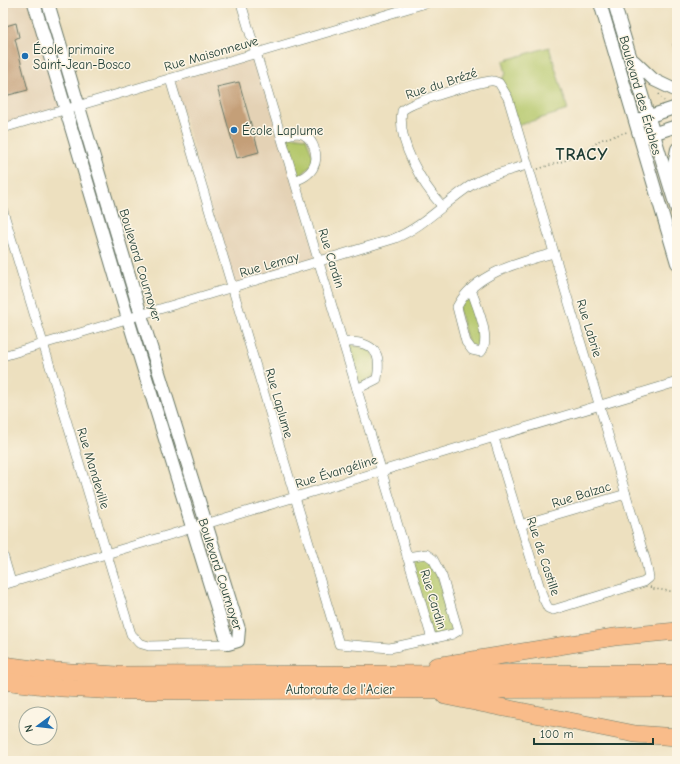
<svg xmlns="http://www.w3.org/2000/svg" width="680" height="764" viewBox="0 0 680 764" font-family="'Comic Neue',sans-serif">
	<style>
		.built { fill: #e4d2b5 }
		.green { fill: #b4c76b; stroke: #6a8250 }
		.building { fill: #c49f78 }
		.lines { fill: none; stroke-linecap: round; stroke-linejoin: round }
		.minor-casing { stroke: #677665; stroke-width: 10 }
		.tertiary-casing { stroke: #677665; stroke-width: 14 }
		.motorway-casing { stroke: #677665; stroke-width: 18 }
		.path { stroke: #677665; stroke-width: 1.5; stroke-dasharray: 1 3; stroke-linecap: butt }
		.minor { stroke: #fff; stroke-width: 9 }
		.tertiary { stroke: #fff; stroke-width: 12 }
		.motorway { stroke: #f9bc8a; stroke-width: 17 }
		.poi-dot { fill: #1f6fb2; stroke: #fcf5e5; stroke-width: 1.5 }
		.labels { text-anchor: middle; stroke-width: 3; stroke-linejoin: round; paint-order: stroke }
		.poi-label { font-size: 13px; fill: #1f3d34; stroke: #fcf5e5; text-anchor: start }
		.street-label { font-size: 13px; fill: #1f3d34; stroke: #fcf5e5 }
		.district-label { font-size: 17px; font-weight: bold; letter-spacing: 1px; fill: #1f3d34; stroke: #fcf5e5 }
	</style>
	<rect width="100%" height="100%" fill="#fcf5e5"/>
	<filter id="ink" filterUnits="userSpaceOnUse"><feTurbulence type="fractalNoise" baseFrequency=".025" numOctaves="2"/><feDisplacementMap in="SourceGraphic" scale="8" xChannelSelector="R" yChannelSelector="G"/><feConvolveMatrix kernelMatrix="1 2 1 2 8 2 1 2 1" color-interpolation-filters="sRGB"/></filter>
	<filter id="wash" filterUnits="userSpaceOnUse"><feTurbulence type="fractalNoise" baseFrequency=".012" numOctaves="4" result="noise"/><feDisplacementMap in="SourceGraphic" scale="16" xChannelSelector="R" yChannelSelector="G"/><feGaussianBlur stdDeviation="0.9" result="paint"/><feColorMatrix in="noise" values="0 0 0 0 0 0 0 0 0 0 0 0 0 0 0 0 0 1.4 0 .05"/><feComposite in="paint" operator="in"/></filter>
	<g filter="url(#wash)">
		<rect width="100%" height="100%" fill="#ede0bf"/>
		<!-- built -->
		<g class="built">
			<path d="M 12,3 L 30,3 L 61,107 L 3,125 L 3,6 Z"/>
			<path d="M 256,55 L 317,260 L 234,286 L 173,80 Z"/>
		</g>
		<!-- green -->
		<g class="green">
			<path d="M 549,47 L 568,110 L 516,126 L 500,81 L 506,74 L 503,61 Z"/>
			<path d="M 291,136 L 306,138 L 315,161 L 297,180 L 284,138 Z"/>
			<path d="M 471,291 L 485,335 L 483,348 L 469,346 L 458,307 Z"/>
			<path d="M 347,343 L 373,351 L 378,373 L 359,386 Z"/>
			<path d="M 430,556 L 457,629 L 432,638 L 408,557 Z"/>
		</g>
		<g id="blocks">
			<!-- building -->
			<g class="building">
				<path d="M 3,17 L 6,26 L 16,23 L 19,37 L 15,39 L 28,90 L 5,96 L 3,87 Z"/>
				<path d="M 677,43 L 677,59 L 676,59 L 673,44 Z"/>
				<path d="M 239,82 L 259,152 L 237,158 L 217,87 Z"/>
			</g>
		</g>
	</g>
	<g filter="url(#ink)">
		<use href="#blocks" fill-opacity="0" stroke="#677665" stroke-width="1"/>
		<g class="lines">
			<defs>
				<g id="minor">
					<path d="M 241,3 L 432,639"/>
					<path d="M 170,79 L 339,644 L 390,648 L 453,634 L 458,631 L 442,576 L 433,559 L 426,554 L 407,557"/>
					<path d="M 3,128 L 426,3"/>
					<path d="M 282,137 C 287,135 292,133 298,133 C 313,135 320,156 313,168 C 309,175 302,178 295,181"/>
					<path d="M 442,206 C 422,184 397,142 402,111 C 409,102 476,83 490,81 C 494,80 496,82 499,83 L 508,98 L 646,562 L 649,578 L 644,582 L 556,609 L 553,610 L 548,608 L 543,598 L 494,438"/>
					<path d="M 3,211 L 131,634 L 139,643 L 149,646 L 228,644"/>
					<path d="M 471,289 C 476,305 492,338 481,352 L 472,350 L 466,342 L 457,307 C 474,273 520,262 554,253"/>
					<path d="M 343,343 C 356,340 376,344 378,360 C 379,366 378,373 377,379 L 357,389"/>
					<path d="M 3,356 L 393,239 C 422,228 444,203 470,186 C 487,175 508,171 527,165"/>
					<path d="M 520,525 L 626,494"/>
					<path d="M 3,555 L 11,582"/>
					<path d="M 3,585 L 677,382"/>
				</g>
				<g id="tertiary">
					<path d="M 34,3 L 128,319 L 228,644 L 238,641 L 239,629 L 141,315 L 48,3"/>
					<path d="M 600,3 L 677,263"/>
					<path d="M 614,3 L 677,210"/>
					<path d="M 634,61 L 654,80 L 677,91"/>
					<path d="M 641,119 L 677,107"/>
					<path d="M 646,136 L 677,126"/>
					<path d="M 671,182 L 677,149"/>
				</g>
				<g id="motorway">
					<path d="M 3,665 L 41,670 L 117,675 L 677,673"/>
					<path d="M 436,666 L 614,637 L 677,631"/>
					<path d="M 3,681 L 62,688 L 119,691 L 677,689"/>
					<path d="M 445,696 L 635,734 L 677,737"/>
				</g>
			</defs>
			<!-- minor casing -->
			<use href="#minor" class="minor-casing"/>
			<!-- tertiary casing -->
			<use href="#tertiary" class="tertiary-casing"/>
			<!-- motorway casing -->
			<use href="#motorway" class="motorway-casing"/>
			<!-- path -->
			<g class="path">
				<path d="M 625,8 L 641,3"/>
				<path d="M 659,94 L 664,101"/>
				<path d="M 538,169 L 582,155 L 600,140 L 627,132"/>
				<path d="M 650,587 L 654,589 L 677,592"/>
			</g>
			<!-- minor -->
			<use href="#minor" class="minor"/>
			<!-- tertiary -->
			<use href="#tertiary" class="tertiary"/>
			<!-- motorway -->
			<use href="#motorway" class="motorway"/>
		</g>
	</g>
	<!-- markers -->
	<g class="poi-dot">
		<circle cx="25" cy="56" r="4"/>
		<circle cx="234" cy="130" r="4"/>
	</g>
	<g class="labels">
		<!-- poi labels -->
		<g class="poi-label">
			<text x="33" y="54">École primaire<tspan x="33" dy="15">Saint-Jean-Bosco</tspan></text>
			<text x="242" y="135">École Laplume</text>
		</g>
		<!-- street labels -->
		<g class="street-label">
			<text transform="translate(211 53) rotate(-16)" y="5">Rue Maisonneuve</text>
			<text transform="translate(441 83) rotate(-18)" y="5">Rue du Brézé</text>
			<text transform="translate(641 95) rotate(74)" y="5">Boulevard des Érables</text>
			<text transform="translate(332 258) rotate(73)" y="5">Rue Cardin</text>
			<text transform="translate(269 264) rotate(-16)" y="5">Rue Lemay</text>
			<text transform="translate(141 265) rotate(73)" y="5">Boulevard Cournoyer</text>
			<text transform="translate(590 328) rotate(73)" y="5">Rue Labrie</text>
			<text transform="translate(280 403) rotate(74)" y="5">Rue Laplume</text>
			<text transform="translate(94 468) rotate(73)" y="5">Rue Mandeville</text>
			<text transform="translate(336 471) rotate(-17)" y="5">Rue Évangéline</text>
			<text transform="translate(581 494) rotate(-17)" y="5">Rue Balzac</text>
			<text transform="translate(544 556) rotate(72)" y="5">Rue de Castille</text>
			<text transform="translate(221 574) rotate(72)" y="5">Boulevard Cournoyer</text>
			<text transform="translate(434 599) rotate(73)" y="5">Rue Cardin</text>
			<text x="340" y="694">Autoroute de l'Acier</text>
		</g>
		<!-- district labels -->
		<g class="district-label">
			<text x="582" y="160">TRACY</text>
		</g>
	</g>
	<!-- margin -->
	<rect width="680" height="764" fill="none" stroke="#fcf5e5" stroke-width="16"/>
	<!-- north arrow -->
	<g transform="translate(38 726) rotate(255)"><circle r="19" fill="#fcf5e5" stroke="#a4ab9e"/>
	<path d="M0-3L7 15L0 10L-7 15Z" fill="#1f6fb2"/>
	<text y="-6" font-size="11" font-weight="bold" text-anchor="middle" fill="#1f3d34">N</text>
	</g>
	<!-- scale -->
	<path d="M534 738v6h119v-6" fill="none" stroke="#1f3d34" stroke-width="2"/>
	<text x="540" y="738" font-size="12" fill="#1f3d34" stroke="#fcf5e5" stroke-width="3" paint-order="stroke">100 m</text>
</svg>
